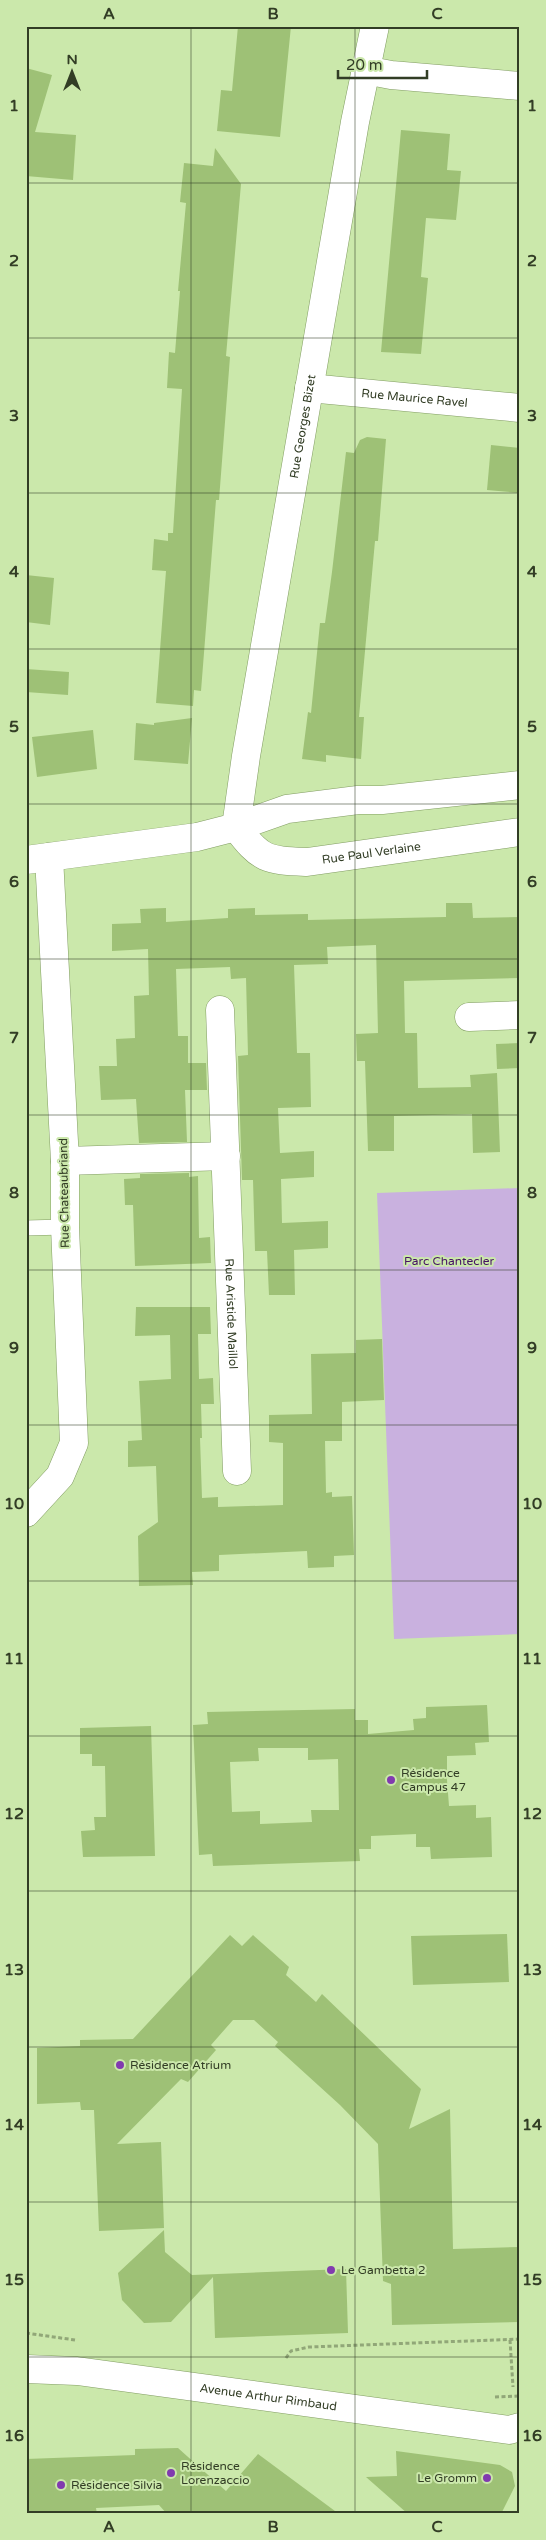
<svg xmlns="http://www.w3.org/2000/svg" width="546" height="2540" viewBox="0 0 546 2540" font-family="'Varela Round',sans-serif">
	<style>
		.green { fill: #c9b1df }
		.building { fill: #9ec176; fill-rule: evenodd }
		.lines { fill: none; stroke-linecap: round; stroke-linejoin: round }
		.service-casing { stroke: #829d63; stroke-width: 16 }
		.minor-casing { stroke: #829d63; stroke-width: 29 }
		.tertiary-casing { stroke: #829d63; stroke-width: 29 }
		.path { stroke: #91a778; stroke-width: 3; stroke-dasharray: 4 2.5; stroke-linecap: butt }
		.service { stroke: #fff; stroke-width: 15 }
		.minor { stroke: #fff; stroke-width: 28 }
		.tertiary { stroke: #fff; stroke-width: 28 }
		.grid { fill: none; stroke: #323d25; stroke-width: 1; stroke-opacity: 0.55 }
		.poi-dot { fill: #813baf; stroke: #cbe8ab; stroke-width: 2 }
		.labels { text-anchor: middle; stroke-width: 4; stroke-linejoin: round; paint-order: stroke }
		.street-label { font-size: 12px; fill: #323d25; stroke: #cbe8ab }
		.park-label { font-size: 12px; fill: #451063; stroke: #cbe8ab }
		.poi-label { font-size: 12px; fill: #323d25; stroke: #cbe8ab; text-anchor: start }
		.neatline { fill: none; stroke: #323d25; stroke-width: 2 }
		.grid-label { font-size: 16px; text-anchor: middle; font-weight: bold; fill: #323d25 }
	</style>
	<rect width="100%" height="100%" fill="#cbe8ab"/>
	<!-- green -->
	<path class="green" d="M 520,1188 L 520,1634 L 394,1639 L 377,1193 Z"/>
	<!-- building -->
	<g class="building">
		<path d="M 238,26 L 291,26 L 280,137 L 217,131 L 221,90 L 232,91 Z"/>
		<path d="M 26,68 L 52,75 L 35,132 L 76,135 L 73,180 L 26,176 Z"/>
		<path d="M 401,130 L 450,134 L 447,170 L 461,171 L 456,220 L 426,218 L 421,277 L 428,278 L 421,354 L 381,352 Z"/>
		<path d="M 215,148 L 241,184 L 226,356 L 230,357 L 219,500 L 216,500 L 201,691 L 194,690 L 193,706 L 156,703 L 166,571 L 152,570 L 154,539 L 168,541 L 168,533 L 173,533 L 182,389 L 167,388 L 169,352 L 175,353 L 180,291 L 178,291 L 186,203 L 180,202 L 184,163 L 213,166 Z"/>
		<path d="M 367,437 L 386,439 L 378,541 L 375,541 L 359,717 L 364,717 L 361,759 L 326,755 L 326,762 L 302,759 L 308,712 L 311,713 L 320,623 L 325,623 L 332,572 L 346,452 L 354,453 L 360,440 Z"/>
		<path d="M 491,445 L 520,448 L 520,493 L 487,490 Z"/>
		<path d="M 26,575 L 54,578 L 50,625 L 26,622 Z"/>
		<path d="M 26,669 L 69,672 L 68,695 L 26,692 Z"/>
		<path d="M 192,718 L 188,764 L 134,760 L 136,723 L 154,725 L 154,723 Z"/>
		<path d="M 93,730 L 97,769 L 37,777 L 32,737 Z"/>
		<path d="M 446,903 L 472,903 L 473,918 L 520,917 L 520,978 L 404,981 L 405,1033 L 417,1033 L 418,1088 L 471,1087 L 470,1075 L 497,1073 L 500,1152 L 473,1153 L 472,1114 L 394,1116 L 394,1151 L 368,1151 L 365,1061 L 357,1061 L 356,1034 L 378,1033 L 376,945 L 327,947 L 328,964 L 294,965 L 297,1053 L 310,1053 L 311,1107 L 278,1108 L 280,1153 L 314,1151 L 314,1177 L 281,1179 L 282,1223 L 328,1221 L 328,1248 L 294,1250 L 295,1295 L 269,1295 L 267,1251 L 255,1251 L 253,1180 L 242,1180 L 238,1056 L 248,1055 L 246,978 L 231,979 L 230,967 L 176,969 L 178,1036 L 188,1036 L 188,1063 L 206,1063 L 207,1090 L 185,1090 L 187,1142 L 139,1143 L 136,1099 L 101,1100 L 99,1066 L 117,1066 L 116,1039 L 135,1038 L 134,996 L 149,995 L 148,949 L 112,951 L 112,924 L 141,923 L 140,909 L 166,908 L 166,922 L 228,918 L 228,909 L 255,908 L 255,915 L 308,914 L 308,920 L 446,917 Z"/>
		<path d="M 520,1043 L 520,1068 L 497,1069 L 496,1044 Z"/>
		<path d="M 189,1173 L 189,1177 L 198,1176 L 199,1238 L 210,1237 L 211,1263 L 135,1266 L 133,1205 L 125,1205 L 124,1179 L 140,1178 L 140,1174 Z"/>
		<path d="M 136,1307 L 210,1307 L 211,1334 L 198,1334 L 199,1379 L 213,1378 L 214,1404 L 201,1404 L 202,1438 L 200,1438 L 202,1498 L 218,1497 L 218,1507 L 283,1505 L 283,1443 L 269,1442 L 269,1415 L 312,1414 L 311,1354 L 356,1353 L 356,1340 L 382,1339 L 384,1400 L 342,1402 L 342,1441 L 325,1441 L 326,1493 L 332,1492 L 332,1497 L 352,1496 L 354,1555 L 334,1556 L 334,1567 L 308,1568 L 307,1551 L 219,1555 L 219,1571 L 192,1572 L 193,1585 L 139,1586 L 138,1536 L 158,1522 L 156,1466 L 128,1467 L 128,1441 L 142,1440 L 139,1381 L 171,1379 L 170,1335 L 135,1336 Z"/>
		<path d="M 487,1705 L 489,1742 L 475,1743 L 476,1755 L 447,1756 L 447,1780 L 449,1806 L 476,1805 L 476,1818 L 491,1817 L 492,1857 L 431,1859 L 430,1847 L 416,1847 L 416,1834 L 371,1836 L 371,1849 L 359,1849 L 360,1861 L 213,1866 L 212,1854 L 199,1855 L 193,1725 L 208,1724 L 207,1712 L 355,1709 L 355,1720 L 368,1720 L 368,1734 L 414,1730 L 413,1719 L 426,1718 L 426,1707 ZM 258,1748 L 308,1748 L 308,1760 L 338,1759 L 339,1810 L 311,1810 L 312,1822 L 260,1824 L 260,1811 L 232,1812 L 230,1762 L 259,1761 Z"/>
		<path d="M 151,1726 L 155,1856 L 83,1857 L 81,1831 L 95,1830 L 94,1817 L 106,1817 L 105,1766 L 92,1766 L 92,1754 L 80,1754 L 80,1728 Z"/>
		<path d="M 507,1934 L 509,1982 L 413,1985 L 411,1936 Z"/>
		<path d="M 230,1935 L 242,1946 L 253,1935 L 289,1967 L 286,1975 L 316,2002 L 322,1994 L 421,2089 L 409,2129 L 450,2109 L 453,2249 L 520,2247 L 520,2322 L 392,2325 L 391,2284 L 383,2281 L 378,2144 L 340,2105 L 275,2046 L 278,2042 L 254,2020 L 233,2020 L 211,2045 L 216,2050 L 188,2082 L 181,2079 L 117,2144 L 161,2142 L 164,2228 L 99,2231 L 94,2110 L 81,2110 L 80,2102 L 37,2104 L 37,2048 L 80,2046 L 80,2040 L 133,2039 Z"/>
		<path d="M 164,2230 L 165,2252 L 192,2275 L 346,2269 L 348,2333 L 215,2338 L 213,2277 L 171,2322 L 144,2323 L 122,2300 L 118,2273 Z"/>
		<path d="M 178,2448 L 226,2491 L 258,2454 L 339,2514 L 167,2514 L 159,2505 L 96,2508 L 97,2514 L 26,2514 L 26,2459 L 135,2455 L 135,2449 Z"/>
		<path d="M 396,2451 L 500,2465 L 512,2472 L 515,2486 L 501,2514 L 408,2514 L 366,2477 L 397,2476 Z"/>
	</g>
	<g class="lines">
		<defs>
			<path id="service" d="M 26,1228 L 65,1227"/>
			<g id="minor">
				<path d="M 365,70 L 391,75 L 520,86"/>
				<path id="s1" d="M 309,388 L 520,408"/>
				<path id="s2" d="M 236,827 L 246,756 L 355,122 L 375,26"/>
				<path id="s3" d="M 236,827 C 261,860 266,860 307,862 L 520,832"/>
				<path d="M 26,860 L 197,837 L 236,827 L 287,809 L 358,800 L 382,800 L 520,785"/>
				<path id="s4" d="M 220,1010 L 237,1471"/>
				<path d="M 469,1017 L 520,1015"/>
				<path d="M 65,1161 L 226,1156"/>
				<path d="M 26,1513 L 60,1476 L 74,1443 L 65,1227 L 65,1161 L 49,857"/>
			</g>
			<g id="tertiary">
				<path id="s5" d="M 26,2369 L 77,2371 L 509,2430 L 520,2427"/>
			</g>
		</defs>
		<!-- service casing -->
		<use href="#service" class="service-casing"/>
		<!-- minor casing -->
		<use href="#minor" class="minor-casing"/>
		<!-- tertiary casing -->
		<use href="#tertiary" class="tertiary-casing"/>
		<!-- path -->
		<g class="path">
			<path d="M 26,2333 L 75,2340"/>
			<path d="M 510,2340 L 513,2387"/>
			<path d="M 286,2358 L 291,2351 L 309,2347 L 520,2339"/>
			<path d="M 495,2397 L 520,2396"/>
		</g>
		<!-- service -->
		<use href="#service" class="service"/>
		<!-- minor -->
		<use href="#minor" class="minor"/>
		<!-- tertiary -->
		<use href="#tertiary" class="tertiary"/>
	</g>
	<!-- grid -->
	<path class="grid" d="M 191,26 L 191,2514M 355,26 L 355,2514M 26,183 L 520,183M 26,338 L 520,338M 26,493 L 520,493M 26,649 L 520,649M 26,804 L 520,804M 26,959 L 520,959M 26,1115 L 520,1115M 26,1270 L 520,1270M 26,1425 L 520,1425M 26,1581 L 520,1581M 26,1736 L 520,1736M 26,1891 L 520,1891M 26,2047 L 520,2047M 26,2202 L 520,2202M 26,2357 L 520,2357"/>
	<!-- markers -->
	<g class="poi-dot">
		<circle cx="391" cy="1780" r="5"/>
		<circle cx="120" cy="2065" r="5"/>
		<circle cx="331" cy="2270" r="5"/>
		<circle cx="171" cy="2473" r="5"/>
		<circle cx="487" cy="2478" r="5"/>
		<circle cx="61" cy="2485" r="5"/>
	</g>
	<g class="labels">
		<!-- street labels -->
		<g class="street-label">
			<text dy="4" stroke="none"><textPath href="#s1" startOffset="106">Rue Maurice Ravel</textPath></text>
			<text dy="4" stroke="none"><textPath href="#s2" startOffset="406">Rue Georges Bizet</textPath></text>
			<text dy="4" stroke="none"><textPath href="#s3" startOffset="149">Rue Paul Verlaine</textPath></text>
			<text transform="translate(64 1193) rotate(-91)" y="4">Rue Chateaubriand</text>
			<text dy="4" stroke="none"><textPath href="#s4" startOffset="304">Rue Aristide Maillol</textPath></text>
			<text dy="4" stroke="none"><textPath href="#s5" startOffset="244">Avenue Arthur Rimbaud</textPath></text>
		</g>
		<!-- park labels -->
		<g class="park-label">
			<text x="449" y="1265">Parc Chantecler</text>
		</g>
		<!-- poi labels -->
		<g class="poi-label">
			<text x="401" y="1777">Résidence<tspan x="401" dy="14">Campus 47</tspan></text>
			<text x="130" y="2069">Résidence Atrium</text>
			<text x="341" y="2274">Le Gambetta 2</text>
			<text x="181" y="2470">Résidence<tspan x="181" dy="14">Lorenzaccio</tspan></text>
			<text x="477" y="2482" text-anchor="end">Le Gromm</text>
			<text x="71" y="2489">Résidence Silvia</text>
		</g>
	</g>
	<!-- border -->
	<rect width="546" height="2540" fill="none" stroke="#cbe8ab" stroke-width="55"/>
	<!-- north arrow -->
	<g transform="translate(72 72)" stroke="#cbe8ab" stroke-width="4" paint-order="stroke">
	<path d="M0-4L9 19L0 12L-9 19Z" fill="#323d25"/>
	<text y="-8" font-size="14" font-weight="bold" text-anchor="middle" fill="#323d25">N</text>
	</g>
	<!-- scale -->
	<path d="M338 70v8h89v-8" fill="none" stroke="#323d25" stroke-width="2.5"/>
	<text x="346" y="70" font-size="15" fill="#323d25" stroke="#cbe8ab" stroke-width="4" paint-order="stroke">20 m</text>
	<rect x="28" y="28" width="490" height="2484" class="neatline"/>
	<g class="grid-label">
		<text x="109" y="19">A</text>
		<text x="273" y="19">B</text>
		<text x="437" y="19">C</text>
		<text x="14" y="111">1</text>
		<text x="532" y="111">1</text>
		<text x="14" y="266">2</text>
		<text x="532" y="266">2</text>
		<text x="14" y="421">3</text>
		<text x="532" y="421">3</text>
		<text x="14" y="577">4</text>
		<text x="532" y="577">4</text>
		<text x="14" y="732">5</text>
		<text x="532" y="732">5</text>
		<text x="14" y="887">6</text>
		<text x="532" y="887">6</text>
		<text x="14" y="1043">7</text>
		<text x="532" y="1043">7</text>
		<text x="14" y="1198">8</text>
		<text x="532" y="1198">8</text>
		<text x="14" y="1353">9</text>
		<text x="532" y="1353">9</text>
		<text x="14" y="1509">10</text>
		<text x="532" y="1509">10</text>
		<text x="14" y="1664">11</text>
		<text x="532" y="1664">11</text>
		<text x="14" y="1819">12</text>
		<text x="532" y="1819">12</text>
		<text x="14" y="1975">13</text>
		<text x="532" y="1975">13</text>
		<text x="14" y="2130">14</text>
		<text x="532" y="2130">14</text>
		<text x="14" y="2285">15</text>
		<text x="532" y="2285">15</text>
		<text x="14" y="2441">16</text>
		<text x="532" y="2441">16</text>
		<text x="109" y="2532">A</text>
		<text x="273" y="2532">B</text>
		<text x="437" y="2532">C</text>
	</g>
</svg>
